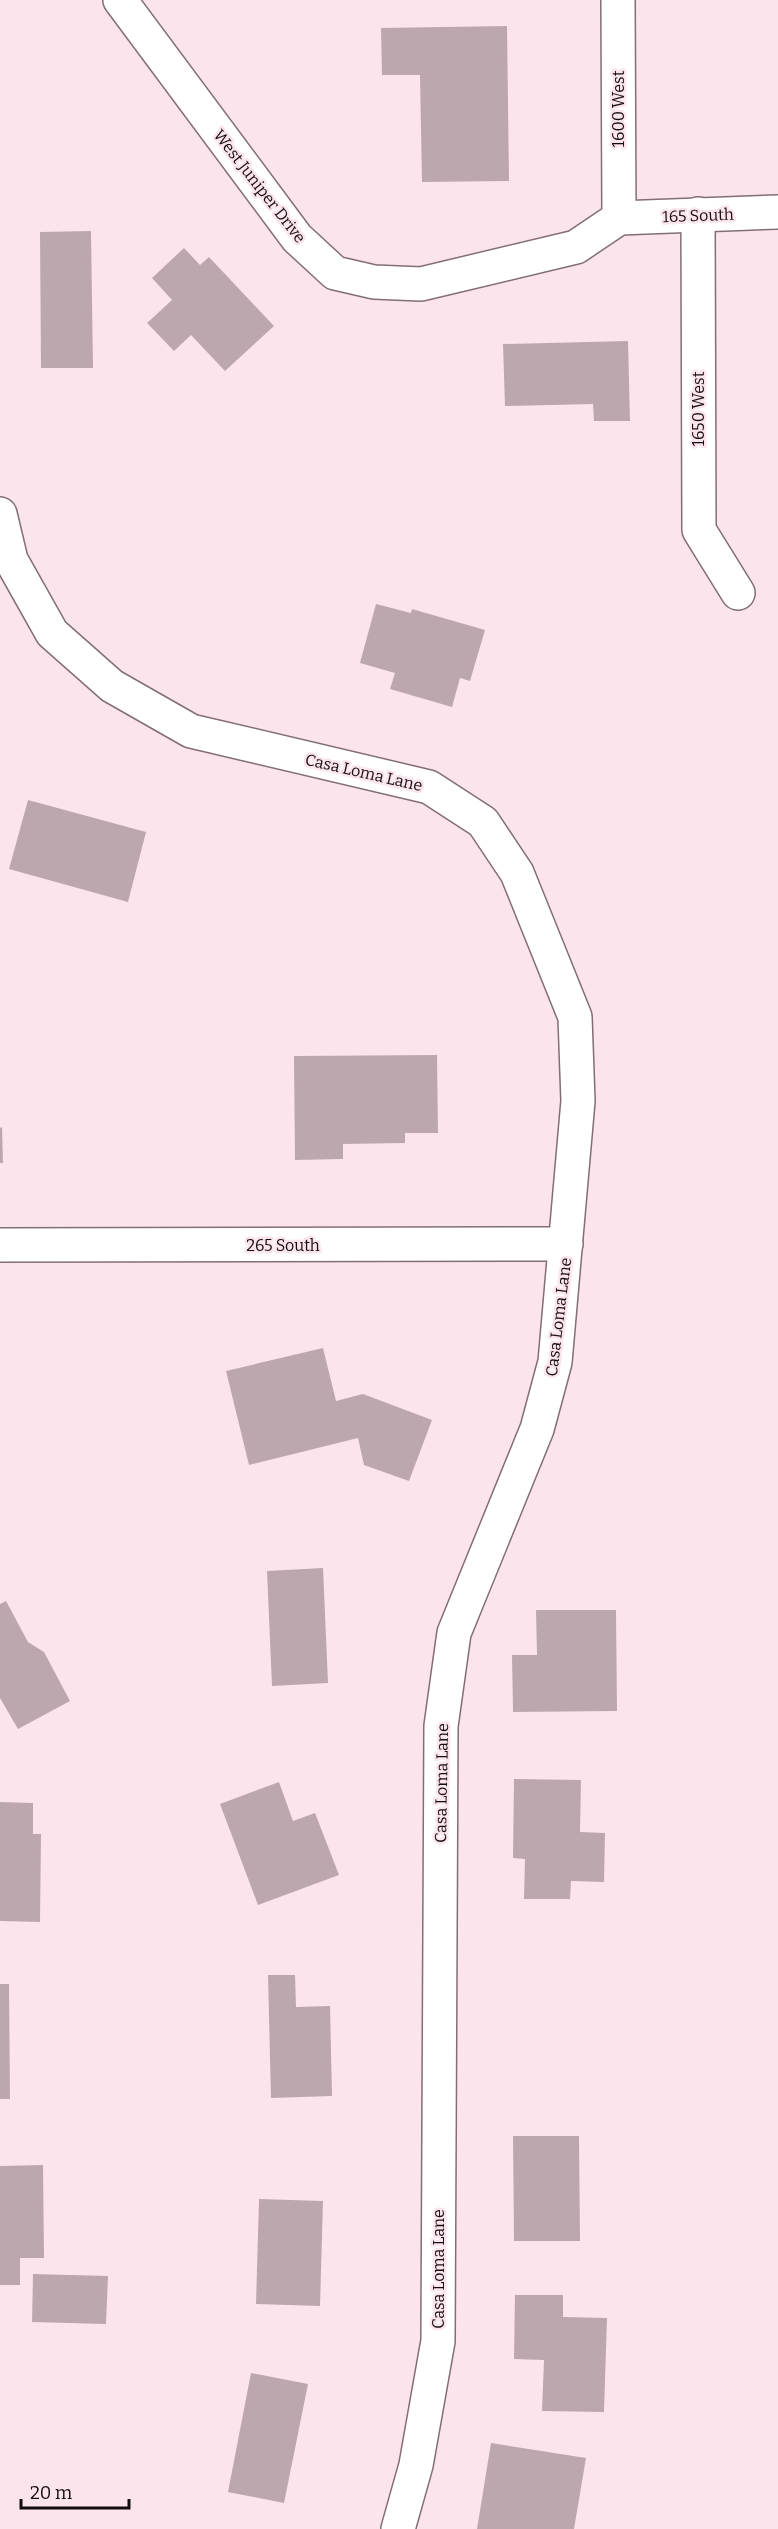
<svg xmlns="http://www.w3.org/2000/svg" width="778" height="2529" viewBox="0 0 778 2529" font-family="Bitter,serif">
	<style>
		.building { fill: #bda7ae }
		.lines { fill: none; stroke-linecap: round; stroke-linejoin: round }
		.street-casing { stroke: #836e75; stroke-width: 36 }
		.street { stroke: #fff; stroke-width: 33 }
		.labels { text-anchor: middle; stroke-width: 5; stroke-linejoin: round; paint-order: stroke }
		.street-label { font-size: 16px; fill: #140d10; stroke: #fce4ec }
	</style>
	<rect width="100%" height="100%" fill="#fce4ec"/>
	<!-- building -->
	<g class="building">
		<path d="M 507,26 L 509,181 L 422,182 L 420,75 L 382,75 L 381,28 Z"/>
		<path d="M 91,231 L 93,368 L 41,368 L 40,232 Z"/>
		<path d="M 184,248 L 200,265 L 209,257 L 274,326 L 225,371 L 191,335 L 174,351 L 147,323 L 172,300 L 152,278 Z"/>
		<path d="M 628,341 L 630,421 L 594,421 L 593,404 L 505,406 L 503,344 Z"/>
		<path d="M 376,604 L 411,613 L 412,609 L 485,630 L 470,681 L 460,678 L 452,707 L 390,689 L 395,673 L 360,663 Z"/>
		<path d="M 28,800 L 146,832 L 128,902 L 9,869 Z"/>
		<path d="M 437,1055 L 438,1133 L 405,1133 L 405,1143 L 343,1144 L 343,1159 L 295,1160 L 294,1056 Z"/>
		<path d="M 2,1127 L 3,1163 L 0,1163 L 0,1128 Z"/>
		<path d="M 323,1348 L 336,1401 L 363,1394 L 432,1420 L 409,1481 L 364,1465 L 358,1438 L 249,1465 L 226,1371 Z"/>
		<path d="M 323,1568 L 328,1683 L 272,1686 L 267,1571 Z"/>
		<path d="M 6,1601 L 28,1642 L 44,1652 L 70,1701 L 18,1729 L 0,1698 L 0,1604 Z"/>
		<path d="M 536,1610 L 616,1610 L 617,1711 L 513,1712 L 512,1655 L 537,1655 Z"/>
		<path d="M 514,1779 L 581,1780 L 580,1832 L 605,1833 L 604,1882 L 571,1881 L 570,1899 L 524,1899 L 525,1859 L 513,1858 Z"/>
		<path d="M 279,1782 L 293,1821 L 315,1813 L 339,1875 L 258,1905 L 220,1804 Z"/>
		<path d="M 0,1802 L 33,1803 L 33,1834 L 41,1834 L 40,1922 L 0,1921 Z"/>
		<path d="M 268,1975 L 295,1975 L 296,2007 L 330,2006 L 332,2096 L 271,2098 Z"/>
		<path d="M 0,1984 L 9,1984 L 10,2099 L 0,2099 Z"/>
		<path d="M 513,2136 L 579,2136 L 580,2241 L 514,2241 Z"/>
		<path d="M 43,2165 L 44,2258 L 20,2258 L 20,2285 L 0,2285 L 0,2166 Z"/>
		<path d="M 259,2199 L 323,2201 L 320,2306 L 256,2304 Z"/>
		<path d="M 33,2274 L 108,2276 L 106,2324 L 32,2322 Z"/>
		<path d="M 515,2295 L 563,2295 L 563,2317 L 607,2318 L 604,2412 L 542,2411 L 544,2360 L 514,2359 Z"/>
		<path d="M 251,2373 L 308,2384 L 284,2503 L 228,2492 Z"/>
		<path d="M 491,2443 L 586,2458 L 574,2529 L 477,2529 Z"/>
	</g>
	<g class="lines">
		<defs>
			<g id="street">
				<path d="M 120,0 L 297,238 L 335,273 L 374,282 L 421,284 L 576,247 L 619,218"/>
				<path d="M 618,0 L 619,218"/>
				<path d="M 698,214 L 699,530 L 738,593"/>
				<path d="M 619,218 L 778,212"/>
				<path d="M 0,514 L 11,560 L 52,633 L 112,686 L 191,731 L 429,787 L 483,822 L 517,873 L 575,1017 L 578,1101 L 555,1362 L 537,1429 L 454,1633 L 441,1726 L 438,2341 L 416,2465 L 398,2529"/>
				<path d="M 0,1245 L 566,1244"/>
			</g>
		</defs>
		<!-- street casing -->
		<use href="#street" class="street-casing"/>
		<!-- street -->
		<use href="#street" class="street"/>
	</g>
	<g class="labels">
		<!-- street labels -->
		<g class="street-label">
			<text transform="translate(618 109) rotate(-90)" y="6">1600 West</text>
			<text transform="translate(260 186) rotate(52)" y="6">West Juniper Drive</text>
			<text transform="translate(698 215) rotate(-2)" y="6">165 South</text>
			<text transform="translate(698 409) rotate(-90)" y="6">1650 West</text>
			<text transform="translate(364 772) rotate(13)" y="6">Casa Loma Lane</text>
			<text x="283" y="1251">265 South</text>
			<text transform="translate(558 1317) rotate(-83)" y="6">Casa Loma Lane</text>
			<text transform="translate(441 1783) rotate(-89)" y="6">Casa Loma Lane</text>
			<text transform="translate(438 2269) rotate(-90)" y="6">Casa Loma Lane</text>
		</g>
	</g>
	<!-- scale -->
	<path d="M21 2499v9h108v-9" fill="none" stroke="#140d10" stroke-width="3"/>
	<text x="30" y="2499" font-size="18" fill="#140d10" stroke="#fce4ec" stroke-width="4.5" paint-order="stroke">20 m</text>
</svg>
